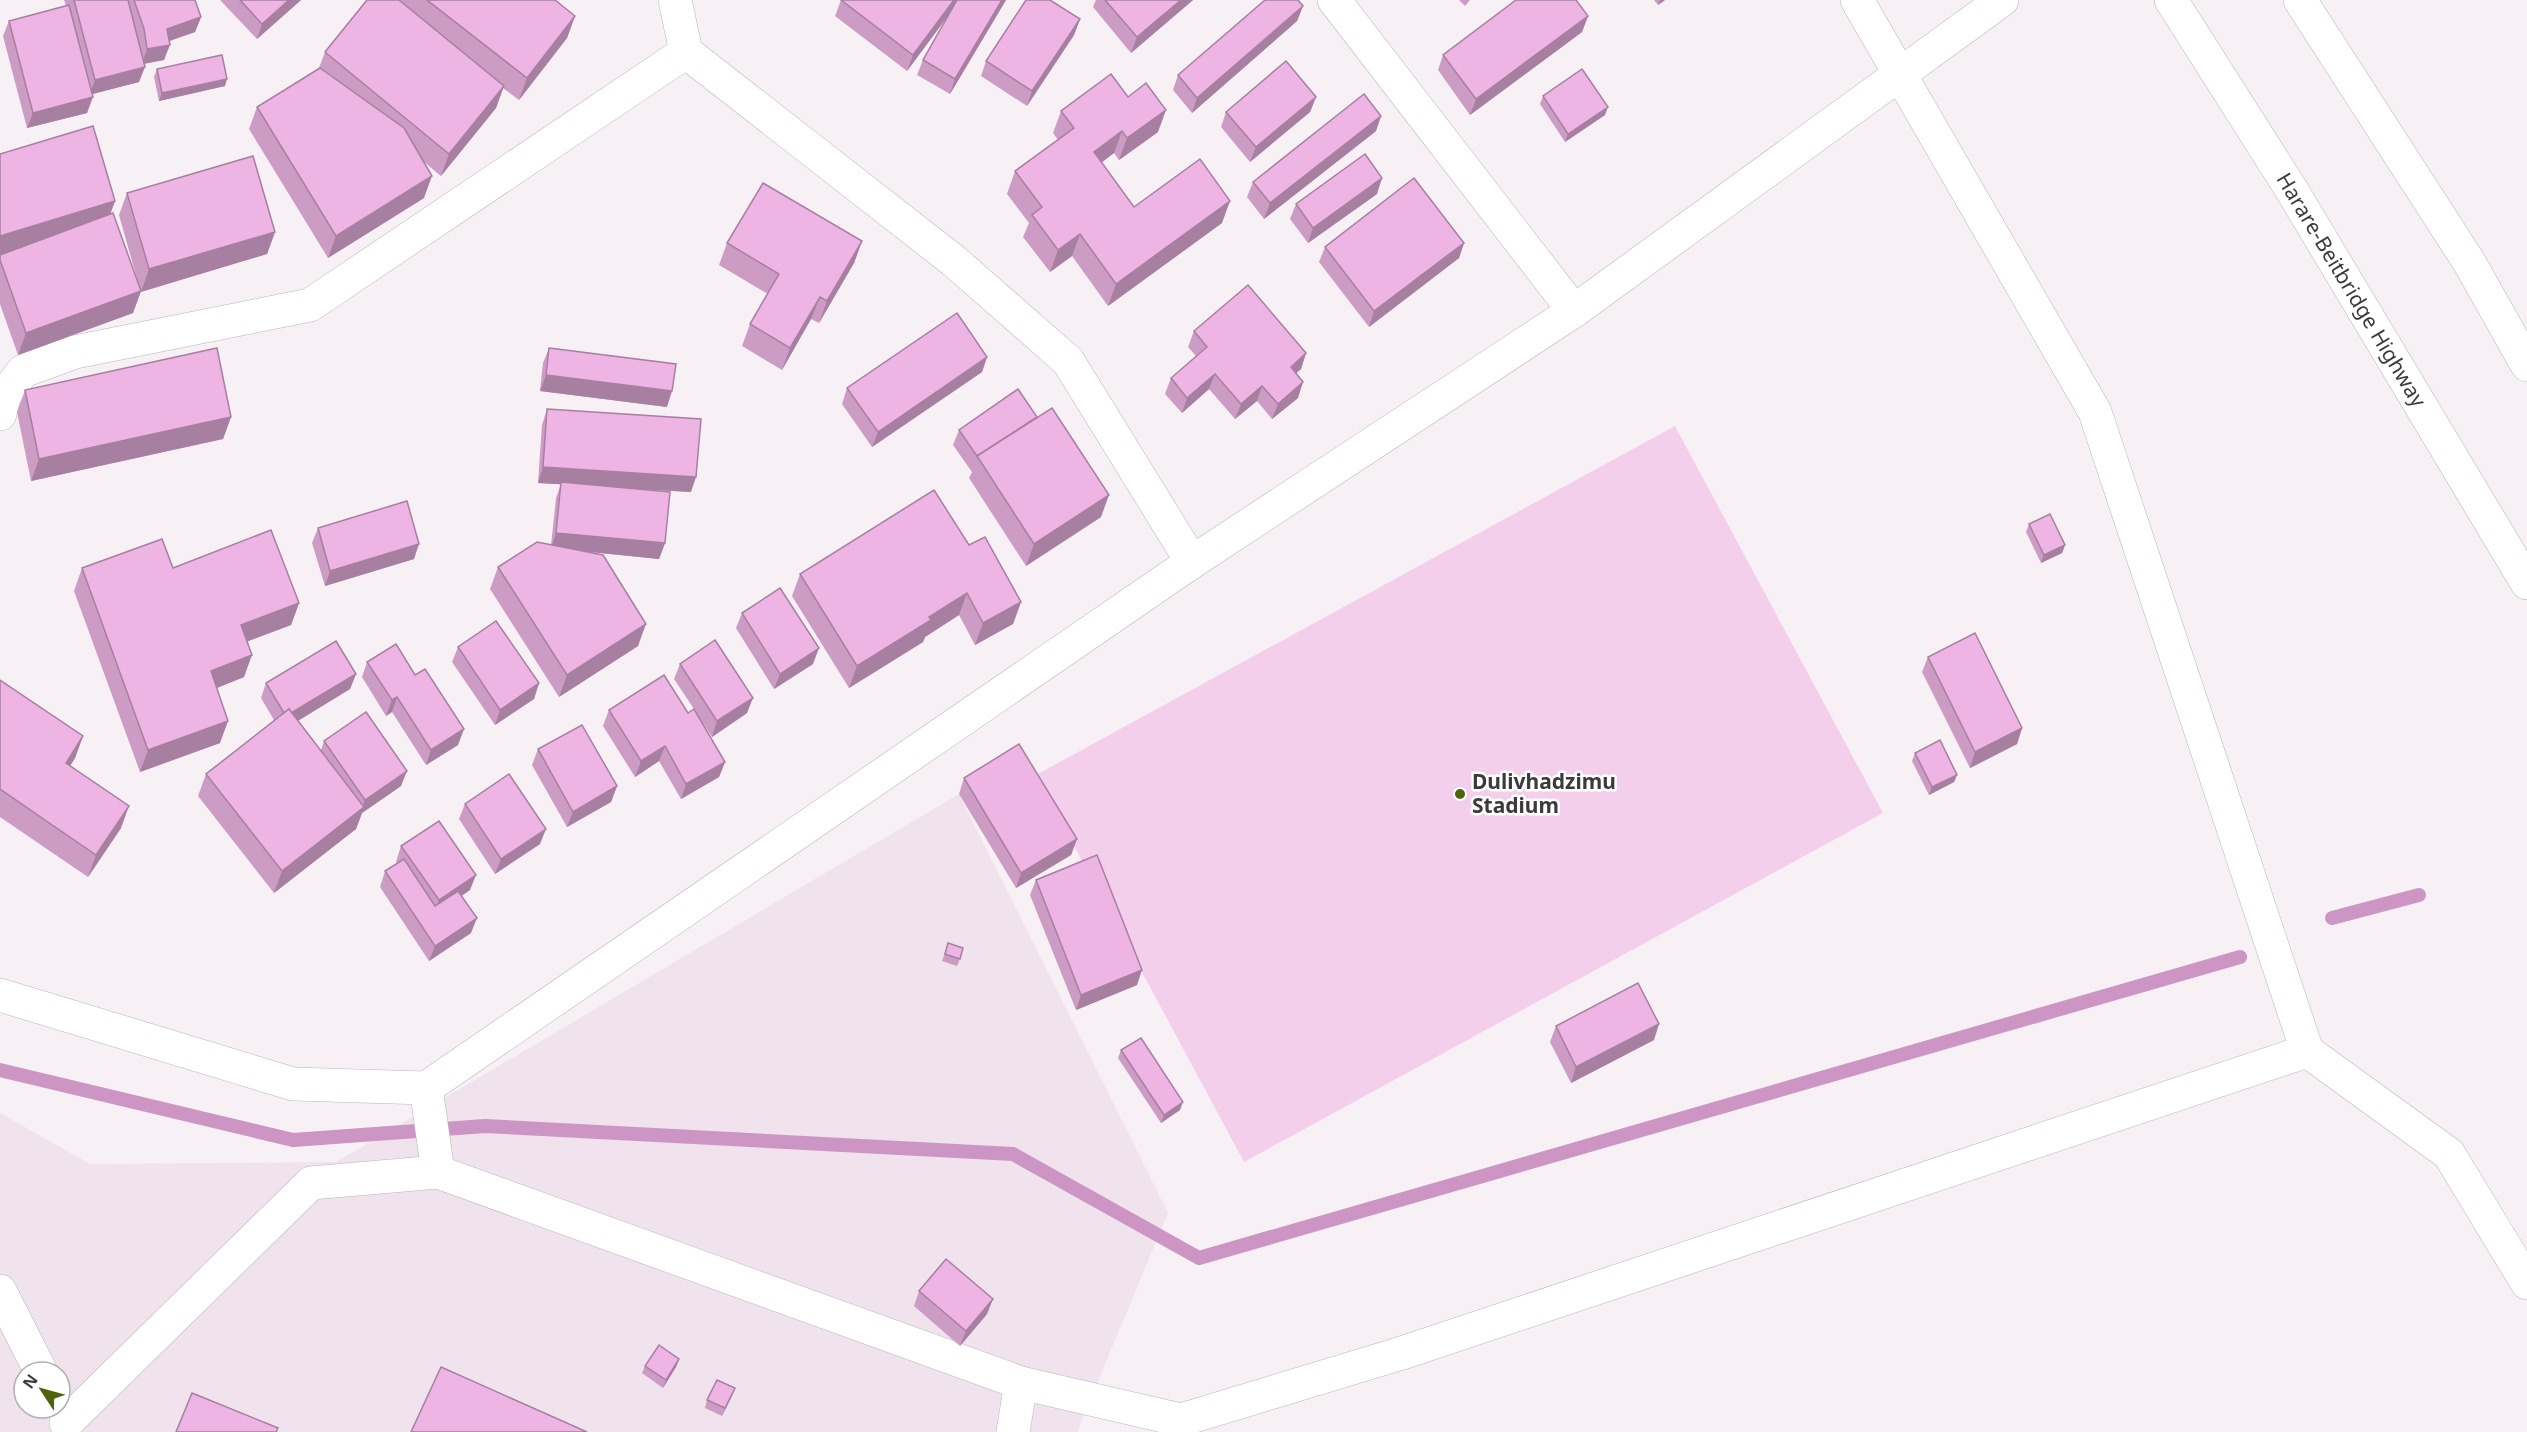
<svg xmlns="http://www.w3.org/2000/svg" width="2527" height="1432" viewBox="0 0 2527 1432" font-family="'Noto Sans',sans-serif">
	<style>
		.built { fill: #f0e3ed; fill-rule: evenodd }
		.green { fill: #f4cfec }
		.lines { fill: none; stroke-linecap: round; stroke-linejoin: round }
		.stream { stroke: #cd95c3; stroke-width: 14 }
		.minor-casing { stroke: #bab4b8; stroke-width: 34 }
		.highway-casing { stroke: #bab4b8; stroke-width: 34 }
		.minor { stroke: #fff; stroke-width: 33 }
		.highway { stroke: #fff; stroke-width: 33 }
		.wall { fill: #cd9cc4 }
		.shaded-wall { fill: #a77fa0 }
		.building { fill: #eeb5e4; stroke: #a77fa0; stroke-width: 1.5 }
		.poi-dot { fill: #4f630c; stroke: #fff; stroke-width: 2 }
		.labels { text-anchor: middle; stroke-width: 5; stroke-linejoin: round; paint-order: stroke }
		.street-label { font-size: 21px; fill: #3c3a3b; stroke: #fff }
		.poi-label { font-size: 21px; font-weight: bold; fill: #3c3a3b; stroke: #fff; text-anchor: start }
	</style>
	<rect width="100%" height="100%" fill="#f7f1f6"/>
	<!-- built -->
	<path class="built" d="M 959,794 L 1168,1213 L 1077,1432 L 0,1432 L 0,1113 L 90,1164 L 336,1162 ZM 24,1372 L 60,1372 L 60,1408 L 24,1408 Z"/>
	<!-- green -->
	<path class="green" d="M 1675,426 L 1883,813 L 1244,1162 L 1036,775 Z"/>
	<g class="lines">
		<!-- stream -->
		<g class="stream">
			<path d="M 2332,918 L 2419,895"/>
			<path d="M 0,1070 L 293,1140 L 485,1126 L 1013,1154 L 1199,1258 L 2240,957"/>
		</g>
		<defs>
			<g id="minor">
				<path d="M 675,0 L 686,52 L 954,261 L 1068,361 L 1192,562"/>
				<path d="M 1334,0 L 1574,311"/>
				<path d="M 1857,0 L 2095,412 L 2307,1051"/>
				<path d="M 0,414 L 4,396 L 23,371 L 75,352 L 310,305 L 686,52"/>
				<path d="M 0,995 L 293,1084 L 426,1088 L 1192,562 L 1574,311 L 2002,0"/>
				<path d="M 426,1088 L 438,1172 L 1021,1383 L 1181,1420 L 1402,1353 L 2307,1051 L 2449,1154 L 2527,1283"/>
				<path d="M 0,1291 L 41,1372"/>
				<path d="M 66,1423 L 311,1183 L 438,1172"/>
				<path d="M 1013,1432 L 1021,1383"/>
			</g>
			<g id="highway">
				<path d="M 2171,0 L 2291,189 L 2527,583"/>
				<path d="M 2300,0 L 2469,262 L 2527,365"/>
			</g>
		</defs>
		<!-- minor casing -->
		<use href="#minor" class="minor-casing"/>
		<!-- highway casing -->
		<use href="#highway" class="highway-casing"/>
		<!-- minor -->
		<use href="#minor" class="minor"/>
		<!-- highway -->
		<use href="#highway" class="highway"/>
	</g>
	<!-- wall -->
	<g class="wall">
		<path d="M 64,0 L 195,0 L 201,17 L 195,32 L 169,41 L 164,60 L 144,64 L 139,82 L 92,94 L 87,113 L 27,128 L 3,36 L 9,21 L 66,6 Z"/>
		<path d="M 220,0 L 301,0 L 257,39 Z"/>
		<path d="M 367,0 L 555,0 L 575,16 L 567,38 L 519,100 L 503,88 L 496,108 L 441,176 L 424,162 L 424,198 L 328,258 L 249,129 L 257,107 L 319,68 L 325,52 Z"/>
		<path d="M 841,0 L 1006,0 L 950,94 L 917,75 L 923,60 L 947,17 L 907,71 L 835,16 Z"/>
		<path d="M 1096,0 L 1193,0 L 1131,53 L 1093,7 Z"/>
		<path d="M 1459,0 L 1470,0 L 1465,6 Z"/>
		<path d="M 1654,0 L 1665,0 L 1658,5 Z"/>
		<path d="M 1303,6 L 1297,21 L 1192,113 L 1173,90 L 1178,75 Z"/>
		<path d="M 1588,16 L 1582,32 L 1470,115 L 1438,70 L 1443,55 Z"/>
		<path d="M 1080,19 L 1074,35 L 1027,106 L 981,76 L 986,61 Z"/>
		<path d="M 157,69 L 225,86 L 159,101 L 154,77 Z"/>
		<path d="M 1543,96 L 1605,115 L 1565,142 L 1540,104 Z"/>
		<path d="M 1128,97 L 1158,132 L 1119,160 L 1114,153 L 1101,163 L 1134,207 L 1222,223 L 1108,306 L 1072,256 L 1050,272 L 1023,237 L 1029,223 L 1007,194 L 1015,171 L 1058,140 L 1053,133 L 1061,111 Z"/>
		<path d="M 1316,97 L 1310,112 L 1250,162 L 1221,127 L 1226,112 Z"/>
		<path d="M 1381,116 L 1376,131 L 1264,219 L 1247,197 L 1253,182 Z"/>
		<path d="M 0,154 L 115,201 L 110,214 L 139,286 L 119,215 L 127,193 L 275,232 L 267,254 L 141,291 L 133,313 L 18,355 L 0,304 Z"/>
		<path d="M 1377,194 L 1308,243 L 1290,219 L 1296,204 Z"/>
		<path d="M 862,241 L 854,263 L 819,323 L 811,319 L 782,370 L 742,346 L 750,324 L 768,294 L 719,265 L 727,243 Z"/>
		<path d="M 1464,243 L 1459,258 L 1369,327 L 1319,262 L 1325,247 Z"/>
		<path d="M 1194,331 L 1306,353 L 1301,369 L 1296,373 L 1298,398 L 1272,419 L 1257,401 L 1235,419 L 1209,389 L 1182,413 L 1165,394 L 1171,378 L 1196,356 L 1188,347 Z"/>
		<path d="M 549,348 L 667,407 L 540,391 L 543,363 Z"/>
		<path d="M 987,357 L 982,372 L 872,447 L 842,404 L 847,388 Z"/>
		<path d="M 25,390 L 231,417 L 223,439 L 31,481 L 17,412 Z"/>
		<path d="M 547,409 L 691,492 L 619,488 L 665,543 L 659,559 L 591,552 L 638,646 L 559,697 L 490,589 L 498,567 L 551,545 L 556,498 L 561,484 L 538,483 L 542,425 Z"/>
		<path d="M 1037,417 L 1101,517 L 1026,566 L 969,478 L 972,472 L 953,445 L 959,430 Z"/>
		<path d="M 2029,524 L 2065,545 L 2062,553 L 2041,563 L 2026,532 Z"/>
		<path d="M 318,528 L 414,559 L 325,586 L 312,543 Z"/>
		<path d="M 969,545 L 1021,602 L 1013,624 L 975,645 L 959,615 L 925,637 L 923,642 L 849,688 L 792,596 L 800,574 Z"/>
		<path d="M 82,568 L 173,568 L 299,603 L 291,625 L 247,641 L 244,677 L 216,688 L 220,743 L 140,772 L 74,591 Z"/>
		<path d="M 742,613 L 813,664 L 774,689 L 736,628 Z"/>
		<path d="M 458,647 L 539,683 L 534,699 L 495,725 L 452,662 Z"/>
		<path d="M 1928,657 L 2022,728 L 2017,744 L 1970,768 L 1922,672 Z"/>
		<path d="M 367,662 L 458,745 L 426,765 L 392,712 L 386,716 L 362,677 Z"/>
		<path d="M 680,664 L 747,713 L 712,737 L 700,718 L 725,762 L 719,777 L 681,799 L 659,761 L 635,777 L 603,726 L 609,710 L 688,713 L 694,709 L 674,679 Z"/>
		<path d="M 356,674 L 350,689 L 298,721 L 321,750 L 324,741 L 401,786 L 362,813 L 356,829 L 274,893 L 198,796 L 206,774 L 274,720 L 261,698 L 266,683 Z"/>
		<path d="M 0,680 L 83,736 L 75,758 L 70,766 L 121,828 L 88,877 L 0,817 Z"/>
		<path d="M 538,749 L 617,786 L 611,802 L 567,827 L 532,765 Z"/>
		<path d="M 1915,753 L 1957,775 L 1954,782 L 1929,795 L 1912,761 Z"/>
		<path d="M 964,778 L 1077,839 L 1071,855 L 1016,888 L 959,794 Z"/>
		<path d="M 465,804 L 540,844 L 495,874 L 459,819 Z"/>
		<path d="M 401,846 L 470,890 L 461,896 L 471,933 L 429,961 L 380,887 L 385,871 L 397,863 L 396,862 Z"/>
		<path d="M 1036,880 L 1137,985 L 1076,1010 L 1030,895 Z"/>
		<path d="M 948,943 L 960,959 L 957,966 L 942,961 Z"/>
		<path d="M 1556,1026 L 1654,1040 L 1571,1083 L 1550,1042 Z"/>
		<path d="M 1121,1050 L 1180,1110 L 1161,1123 L 1118,1058 Z"/>
		<path d="M 919,1291 L 987,1314 L 960,1346 L 914,1306 Z"/>
		<path d="M 679,1359 L 676,1367 L 663,1388 L 642,1373 L 645,1366 Z"/>
		<path d="M 735,1388 L 722,1416 L 705,1408 L 707,1400 Z"/>
	</g>
	<!-- shaded-wall -->
	<g class="shaded-wall">
		<path d="M 289,0 L 301,0 L 257,39 L 262,24 Z"/>
		<path d="M 954,0 L 958,0 L 956,5 L 907,71 L 913,55 Z"/>
		<path d="M 1002,0 L 1006,0 L 950,94 L 955,79 Z"/>
		<path d="M 1181,0 L 1193,0 L 1131,53 L 1137,37 Z"/>
		<path d="M 1660,0 L 1665,0 L 1658,5 Z"/>
		<path d="M 1303,6 L 1297,21 L 1192,113 L 1197,98 Z"/>
		<path d="M 575,16 L 567,38 L 519,100 L 527,78 Z"/>
		<path d="M 1588,16 L 1582,32 L 1470,115 L 1476,99 Z"/>
		<path d="M 201,17 L 195,32 L 161,44 L 167,29 Z"/>
		<path d="M 1080,19 L 1074,35 L 1027,106 L 1032,91 Z"/>
		<path d="M 170,45 L 164,60 L 142,64 L 147,49 Z"/>
		<path d="M 145,67 L 139,82 L 89,95 L 95,80 Z"/>
		<path d="M 227,79 L 225,86 L 159,101 L 162,93 Z"/>
		<path d="M 504,86 L 496,108 L 441,176 L 449,154 Z"/>
		<path d="M 93,97 L 87,113 L 27,128 L 33,113 Z"/>
		<path d="M 1316,97 L 1310,112 L 1250,162 L 1256,147 Z"/>
		<path d="M 1608,107 L 1605,115 L 1565,142 L 1568,134 Z"/>
		<path d="M 1166,110 L 1158,132 L 1119,160 L 1127,138 Z"/>
		<path d="M 1381,116 L 1376,131 L 1264,219 L 1270,203 Z"/>
		<path d="M 1122,131 L 1114,153 L 1086,174 L 1094,152 Z"/>
		<path d="M 432,176 L 424,198 L 328,258 L 336,236 Z"/>
		<path d="M 1382,178 L 1377,194 L 1308,243 L 1313,228 Z"/>
		<path d="M 115,201 L 107,223 L 0,255 L 0,236 Z"/>
		<path d="M 1230,201 L 1222,223 L 1108,306 L 1116,284 Z"/>
		<path d="M 275,232 L 267,254 L 141,292 L 149,269 Z"/>
		<path d="M 1080,234 L 1072,256 L 1050,272 L 1058,250 Z"/>
		<path d="M 862,241 L 854,263 L 819,323 L 827,301 Z"/>
		<path d="M 1464,243 L 1459,258 L 1369,327 L 1374,311 Z"/>
		<path d="M 141,291 L 133,313 L 18,355 L 26,333 Z"/>
		<path d="M 820,297 L 811,319 L 782,370 L 790,348 Z"/>
		<path d="M 1306,353 L 1301,369 L 1285,383 L 1291,367 Z"/>
		<path d="M 987,357 L 982,372 L 872,447 L 878,432 Z"/>
		<path d="M 1215,374 L 1209,389 L 1182,413 L 1187,398 Z"/>
		<path d="M 546,375 L 672,391 L 667,407 L 540,391 Z"/>
		<path d="M 1303,382 L 1298,398 L 1272,419 L 1278,404 Z"/>
		<path d="M 1262,386 L 1257,401 L 1235,419 L 1241,404 Z"/>
		<path d="M 231,417 L 223,439 L 31,481 L 39,459 Z"/>
		<path d="M 543,467 L 696,477 L 691,492 L 538,483 Z"/>
		<path d="M 1109,495 L 1101,517 L 1026,566 L 1034,544 Z"/>
		<path d="M 556,533 L 665,543 L 659,559 L 551,548 Z"/>
		<path d="M 419,544 L 414,559 L 325,586 L 330,571 Z"/>
		<path d="M 2065,545 L 2062,553 L 2041,563 L 2044,555 Z"/>
		<path d="M 967,593 L 959,615 L 925,637 L 923,642 L 849,688 L 857,666 L 929,617 Z"/>
		<path d="M 1021,602 L 1013,624 L 975,645 L 983,623 Z"/>
		<path d="M 299,603 L 291,625 L 233,647 L 241,625 Z"/>
		<path d="M 646,624 L 638,646 L 559,697 L 567,675 Z"/>
		<path d="M 819,648 L 813,664 L 774,689 L 780,674 Z"/>
		<path d="M 252,655 L 244,677 L 202,694 L 211,671 Z"/>
		<path d="M 356,674 L 350,689 L 281,731 L 286,716 Z"/>
		<path d="M 539,683 L 534,699 L 495,725 L 500,710 Z"/>
		<path d="M 397,697 L 392,712 L 386,716 L 392,700 Z"/>
		<path d="M 753,698 L 747,713 L 712,737 L 717,721 Z"/>
		<path d="M 228,721 L 220,743 L 140,772 L 148,750 Z"/>
		<path d="M 2022,728 L 2017,744 L 1970,768 L 1975,752 Z"/>
		<path d="M 464,729 L 458,745 L 426,765 L 431,750 Z"/>
		<path d="M 83,736 L 75,758 L 58,785 L 66,763 Z"/>
		<path d="M 665,746 L 659,761 L 635,777 L 641,761 Z"/>
		<path d="M 725,762 L 719,777 L 681,799 L 686,784 Z"/>
		<path d="M 407,771 L 401,786 L 362,813 L 356,829 L 274,893 L 282,871 L 362,808 L 365,800 Z"/>
		<path d="M 1957,775 L 1954,782 L 1929,795 L 1932,787 Z"/>
		<path d="M 617,786 L 611,802 L 567,827 L 573,812 Z"/>
		<path d="M 129,806 L 121,828 L 88,877 L 96,855 Z"/>
		<path d="M 546,829 L 540,844 L 495,874 L 501,859 Z"/>
		<path d="M 1077,839 L 1071,855 L 1016,888 L 1021,873 Z"/>
		<path d="M 476,875 L 470,890 L 433,916 L 439,900 Z"/>
		<path d="M 477,918 L 471,933 L 429,961 L 435,946 Z"/>
		<path d="M 1142,970 L 1137,985 L 1076,1010 L 1081,995 Z"/>
		<path d="M 1659,1024 L 1654,1040 L 1571,1083 L 1576,1067 Z"/>
		<path d="M 1183,1102 L 1180,1110 L 1161,1123 L 1164,1115 Z"/>
		<path d="M 993,1299 L 987,1314 L 960,1346 L 966,1331 Z"/>
		<path d="M 679,1359 L 676,1367 L 663,1388 L 666,1380 Z"/>
		<path d="M 735,1388 L 732,1396 L 722,1416 L 725,1408 Z"/>
	</g>
	<!-- building -->
	<g class="building">
		<path d="M 74,0 L 128,0 L 145,67 L 95,80 Z"/>
		<path d="M 134,0 L 195,0 L 201,17 L 167,29 L 170,45 L 147,49 L 144,29 Z"/>
		<path d="M 240,0 L 289,0 L 262,24 Z"/>
		<path d="M 367,0 L 399,0 L 504,86 L 449,154 L 325,52 Z"/>
		<path d="M 427,0 L 555,0 L 575,16 L 527,78 Z"/>
		<path d="M 841,0 L 954,0 L 913,55 Z"/>
		<path d="M 957,0 L 1002,0 L 955,79 L 923,60 Z"/>
		<path d="M 1026,0 L 1050,0 L 1080,19 L 1032,91 L 986,61 Z"/>
		<path d="M 1105,0 L 1181,0 L 1137,37 Z"/>
		<path d="M 1265,0 L 1298,0 L 1303,6 L 1197,98 L 1178,75 Z"/>
		<path d="M 1516,0 L 1576,0 L 1588,16 L 1476,99 L 1443,55 Z"/>
		<path d="M 69,5 L 93,97 L 33,113 L 9,21 Z"/>
		<path d="M 222,55 L 227,79 L 162,93 L 157,69 Z"/>
		<path d="M 1286,61 L 1316,97 L 1256,147 L 1226,112 Z"/>
		<path d="M 320,68 L 404,128 L 432,176 L 336,236 L 257,107 Z"/>
		<path d="M 1582,69 L 1608,107 L 1568,134 L 1543,96 Z"/>
		<path d="M 1111,74 L 1128,97 L 1146,83 L 1166,110 L 1127,138 L 1122,131 L 1094,152 L 1134,207 L 1200,159 L 1230,201 L 1116,284 L 1080,234 L 1058,250 L 1032,215 L 1042,207 L 1015,171 L 1074,128 L 1061,111 Z"/>
		<path d="M 1364,94 L 1381,116 L 1270,203 L 1253,182 Z"/>
		<path d="M 93,126 L 115,201 L 0,236 L 0,154 Z"/>
		<path d="M 1365,154 L 1382,178 L 1313,228 L 1296,204 Z"/>
		<path d="M 253,156 L 275,232 L 149,269 L 127,193 Z"/>
		<path d="M 1414,178 L 1464,243 L 1374,311 L 1325,247 Z"/>
		<path d="M 763,183 L 862,241 L 827,301 L 820,297 L 790,348 L 750,324 L 779,274 L 727,243 Z"/>
		<path d="M 113,213 L 141,291 L 26,333 L 0,260 L 0,255 Z"/>
		<path d="M 1248,285 L 1306,353 L 1291,367 L 1303,382 L 1278,404 L 1262,386 L 1241,404 L 1215,374 L 1187,398 L 1171,378 L 1207,347 L 1194,331 Z"/>
		<path d="M 957,313 L 987,357 L 878,432 L 847,388 Z"/>
		<path d="M 217,348 L 231,417 L 39,459 L 25,390 Z"/>
		<path d="M 549,348 L 676,364 L 672,391 L 546,375 Z"/>
		<path d="M 1018,389 L 1037,417 L 977,456 L 959,430 Z"/>
		<path d="M 1052,408 L 1109,495 L 1034,544 L 977,456 Z"/>
		<path d="M 547,409 L 701,419 L 696,477 L 543,467 Z"/>
		<path d="M 561,482 L 670,492 L 665,543 L 556,533 Z"/>
		<path d="M 934,490 L 969,545 L 985,537 L 1021,602 L 983,623 L 967,593 L 929,617 L 931,620 L 857,666 L 800,574 Z"/>
		<path d="M 407,501 L 419,544 L 330,571 L 318,528 Z"/>
		<path d="M 2050,514 L 2065,545 L 2044,555 L 2029,524 Z"/>
		<path d="M 271,530 L 299,603 L 241,625 L 252,655 L 211,671 L 228,721 L 148,750 L 82,568 L 162,539 L 173,568 Z"/>
		<path d="M 537,542 L 603,555 L 646,624 L 567,675 L 498,567 Z"/>
		<path d="M 780,588 L 819,648 L 780,674 L 742,613 Z"/>
		<path d="M 496,621 L 539,683 L 500,710 L 458,647 Z"/>
		<path d="M 1975,633 L 2022,728 L 1975,752 L 1928,657 Z"/>
		<path d="M 715,640 L 753,698 L 717,721 L 680,664 Z"/>
		<path d="M 336,641 L 356,674 L 291,713 L 289,709 L 284,713 L 266,683 Z"/>
		<path d="M 396,644 L 415,675 L 425,669 L 464,729 L 431,750 L 397,697 L 392,700 L 367,662 Z"/>
		<path d="M 664,675 L 688,713 L 694,709 L 725,762 L 686,784 L 665,746 L 641,761 L 609,710 Z"/>
		<path d="M 0,680 L 83,736 L 66,763 L 129,806 L 96,855 L 0,789 Z"/>
		<path d="M 289,709 L 364,807 L 282,871 L 206,774 Z"/>
		<path d="M 366,712 L 407,771 L 365,800 L 324,741 Z"/>
		<path d="M 582,725 L 617,786 L 573,812 L 538,749 Z"/>
		<path d="M 1940,740 L 1957,775 L 1932,787 L 1915,753 Z"/>
		<path d="M 1019,744 L 1077,839 L 1021,873 L 964,778 Z"/>
		<path d="M 509,774 L 546,829 L 501,859 L 465,804 Z"/>
		<path d="M 439,821 L 476,875 L 439,900 L 401,846 Z"/>
		<path d="M 1097,855 L 1142,970 L 1081,995 L 1036,880 Z"/>
		<path d="M 404,859 L 435,906 L 458,891 L 477,918 L 435,946 L 385,871 Z"/>
		<path d="M 948,943 L 963,948 L 960,959 L 945,954 Z"/>
		<path d="M 1638,983 L 1659,1024 L 1576,1067 L 1556,1026 Z"/>
		<path d="M 1141,1038 L 1183,1102 L 1164,1115 L 1121,1050 Z"/>
		<path d="M 946,1259 L 993,1299 L 966,1331 L 919,1291 Z"/>
		<path d="M 659,1345 L 679,1359 L 666,1380 L 645,1366 Z"/>
		<path d="M 441,1367 L 587,1432 L 411,1432 Z"/>
		<path d="M 717,1380 L 735,1388 L 725,1408 L 707,1400 Z"/>
		<path d="M 192,1393 L 278,1428 L 276,1432 L 176,1432 Z"/>
	</g>
	<!-- markers -->
	<circle class="poi-dot" cx="1460" cy="794" r="6"/>
	<g class="labels">
		<!-- street labels -->
		<g class="street-label">
			<text transform="translate(2351 290) rotate(59)" y="7">Harare-Beitbridge Highway</text>
		</g>
		<!-- poi labels -->
		<g class="poi-label">
			<text x="1472" y="789">Dulivhadzimu<tspan x="1472" dy="24">Stadium</tspan></text>
		</g>
	</g>
	<!-- north arrow -->
	<g transform="translate(42 1390) rotate(306)"><circle r="28" fill="#ffffff" stroke="#b1b0b1" stroke-width="1.5"/>
	<path d="M0-4.5L10 22L0 15L-10 22Z" fill="#4f630c"/>
	<text y="-9" font-size="16" font-weight="bold" text-anchor="middle" fill="#3c3a3b">N</text>
	</g>
</svg>
